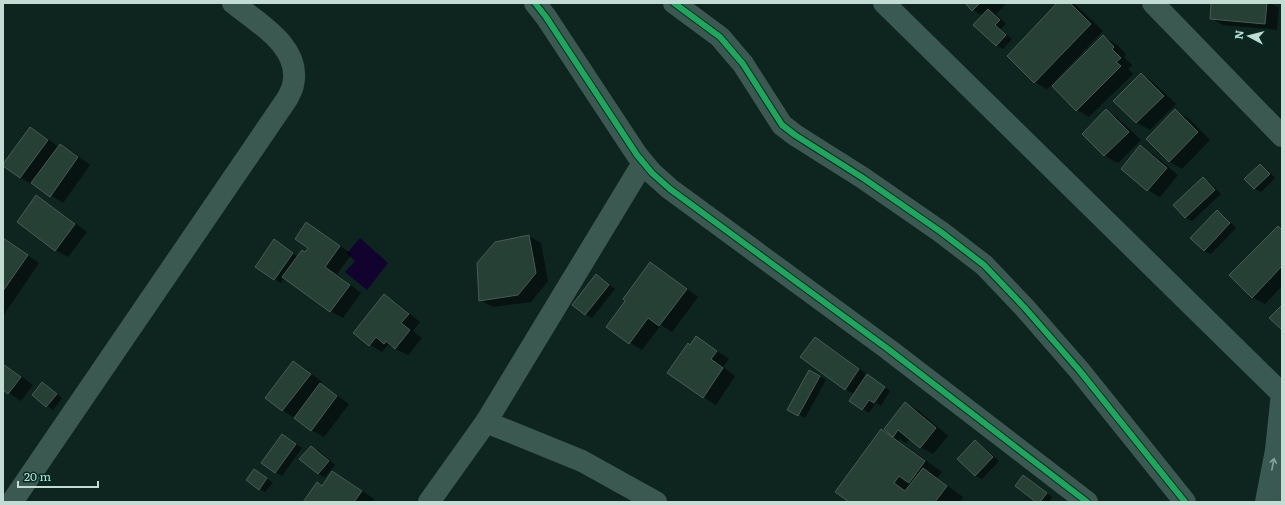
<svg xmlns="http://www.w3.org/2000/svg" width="1285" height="505" viewBox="0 0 1285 505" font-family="Literata,serif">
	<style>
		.water { fill: #12032e }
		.shadow { fill: #0007 }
		.building { fill: #264036; stroke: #495b54 }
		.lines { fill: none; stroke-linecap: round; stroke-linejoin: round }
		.minor { stroke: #3b5851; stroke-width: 22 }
		.secondary { stroke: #3a5952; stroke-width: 22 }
		.cycleway-casing { stroke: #042e25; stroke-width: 8 }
		.cycleway { stroke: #20a55d; stroke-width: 6 }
		.oneway { stroke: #85a19a }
	</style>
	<rect width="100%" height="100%" fill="#0e241f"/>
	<!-- water -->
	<path class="water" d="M 360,238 L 388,263 L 367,290 L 345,272 L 355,261 L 347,253 Z"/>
	<!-- shadow -->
	<g class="shadow">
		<path d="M 966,3 L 1007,3 L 996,14 L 1006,24 L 1000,29 L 1012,39 L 1003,49 L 997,45 L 974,25 L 983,16 L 973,10 Z"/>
		<path d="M 1058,3 L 1072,3 L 1076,5 L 1103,31 L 1054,82 L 1056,83 L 1103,36 L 1116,44 L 1126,54 L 1124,57 L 1132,65 L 1128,69 L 1133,74 L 1089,117 L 1077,110 L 1052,85 L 1047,89 L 1035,82 L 1008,56 Z"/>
		<path d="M 1212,3 L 1270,3 L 1279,8 L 1277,30 L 1223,25 L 1211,18 Z"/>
		<path d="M 1141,74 L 1153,82 L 1176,104 L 1150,130 L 1137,123 L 1115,101 Z"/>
		<path d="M 1175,110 L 1188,118 L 1210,140 L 1182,169 L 1170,162 L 1147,139 Z"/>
		<path d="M 1106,111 L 1118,118 L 1141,140 L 1118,163 L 1105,156 L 1083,134 Z"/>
		<path d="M 30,129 L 43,136 L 59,147 L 60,145 L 73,152 L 90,165 L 63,203 L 34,184 L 33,185 L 21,178 L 4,165 Z"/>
		<path d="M 1141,147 L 1153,154 L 1178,175 L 1160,197 L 1148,190 L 1123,168 Z"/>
		<path d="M 1260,165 L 1267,169 L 1275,178 L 1261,192 L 1254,188 Z"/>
		<path d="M 1203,179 L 1209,182 L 1221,194 L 1192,221 L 1186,218 L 1175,206 Z"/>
		<path d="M 37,197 L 49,204 L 87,232 L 68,257 L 56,250 Z"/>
		<path d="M 1217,212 L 1223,215 L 1236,228 L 1211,254 L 1204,251 L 1192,238 Z"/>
		<path d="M 1278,227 L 1282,229 L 1282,286 L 1265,304 L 1252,297 Z"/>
		<path d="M 318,231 L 352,254 L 337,274 L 361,293 L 343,318 L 330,311 L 285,277 L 281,283 L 256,266 L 280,244 L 298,257 L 306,253 Z"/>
		<path d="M 529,236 L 541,243 L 548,281 L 531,302 L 493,307 L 480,300 Z"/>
		<path d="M 3,239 L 39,263 L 3,316 Z"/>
		<path d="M 650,264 L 663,271 L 698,297 L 672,332 L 661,325 L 642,350 L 630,343 L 607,326 L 627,300 Z"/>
		<path d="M 597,276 L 615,289 L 592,318 L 585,314 Z"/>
		<path d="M 385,295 L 397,303 L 420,322 L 413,331 L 422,338 L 408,355 L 388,345 L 382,352 L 370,345 Z"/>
		<path d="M 815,339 L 828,346 L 890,391 L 881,406 L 876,403 L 869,413 L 850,400 L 854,394 L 845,389 Z"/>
		<path d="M 709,345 L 729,359 L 723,367 L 735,376 L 716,405 L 703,397 L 669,373 L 690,346 Z"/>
		<path d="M 293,362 L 306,369 L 322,382 L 320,385 L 332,392 L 349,404 L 324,437 L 311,430 L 266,398 Z"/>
		<path d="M 3,363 L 33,385 L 21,401 L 3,389 Z"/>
		<path d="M 810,371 L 826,380 L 805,418 L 789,409 Z"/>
		<path d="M 42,383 L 62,398 L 53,410 L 33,395 Z"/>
		<path d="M 905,403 L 918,410 L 948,436 L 933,454 L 920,447 L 910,439 L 906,443 L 900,439 L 899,441 L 942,472 L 937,478 L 963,497 L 960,502 L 851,502 L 882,430 L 894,438 L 895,437 L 885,428 Z"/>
		<path d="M 288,439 L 302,448 L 282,476 L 263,463 Z"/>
		<path d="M 975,441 L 981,445 L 999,461 L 982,479 L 976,476 L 958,459 Z"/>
		<path d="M 311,447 L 318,450 L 335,465 L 325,477 L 318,474 L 301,459 Z"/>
		<path d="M 333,472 L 345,479 L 374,499 L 372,502 L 304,502 L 322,487 Z"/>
		<path d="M 261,474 L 273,483 L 265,492 L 259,489 Z"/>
		<path d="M 1030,480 L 1052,497 L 1049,502 L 1037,502 Z"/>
	</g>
	<!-- building -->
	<g class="building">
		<path d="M 965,3 L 980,3 L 972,11 Z"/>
		<path d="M 1057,3 L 1070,3 L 1091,24 L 1034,83 L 1007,56 Z"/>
		<path d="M 1211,3 L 1267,3 L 1265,24 L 1210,19 Z"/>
		<path d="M 988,9 L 1000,20 L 995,25 L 1006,35 L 996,46 L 973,25 Z"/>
		<path d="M 1103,35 L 1114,47 L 1112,49 L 1121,58 L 1116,62 L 1121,66 L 1076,111 L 1052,86 Z"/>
		<path d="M 1141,73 L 1164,96 L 1136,123 L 1113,101 Z"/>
		<path d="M 1106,109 L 1129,132 L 1104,156 L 1082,134 Z"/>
		<path d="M 1175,109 L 1198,132 L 1169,162 L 1146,139 Z"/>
		<path d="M 30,127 L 48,140 L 20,178 L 3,166 L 3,164 Z"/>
		<path d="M 60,144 L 78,157 L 50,197 L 31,183 Z"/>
		<path d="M 1140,145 L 1167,168 L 1147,191 L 1121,169 Z"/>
		<path d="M 1260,164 L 1270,174 L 1254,189 L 1244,179 Z"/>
		<path d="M 1203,177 L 1215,190 L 1185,218 L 1173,205 Z"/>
		<path d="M 36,195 L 75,224 L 55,251 L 17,222 Z"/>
		<path d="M 1217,210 L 1230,223 L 1204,251 L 1190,238 Z"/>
		<path d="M 306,222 L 340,246 L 325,267 L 350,285 L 330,312 L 282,277 L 302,250 L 305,252 L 308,248 L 295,239 Z"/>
		<path d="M 1278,226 L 1282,230 L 1282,266 L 1252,298 L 1229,275 Z"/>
		<path d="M 529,235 L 536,273 L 518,295 L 479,301 L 477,263 L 495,242 Z"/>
		<path d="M 3,238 L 28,255 L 3,291 Z"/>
		<path d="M 274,239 L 293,253 L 274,280 L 255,267 Z"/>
		<path d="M 650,262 L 687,289 L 659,326 L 648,318 L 629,344 L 606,327 L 625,301 L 623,299 Z"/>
		<path d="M 596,274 L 609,285 L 585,315 L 572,305 Z"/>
		<path d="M 384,294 L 409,314 L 401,323 L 410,330 L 395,349 L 386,341 L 384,344 L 376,337 L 369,346 L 353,333 Z"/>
		<path d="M 1282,305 L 1282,330 L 1269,318 Z"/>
		<path d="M 696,336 L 717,351 L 711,359 L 723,368 L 703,398 L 667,373 L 688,343 L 690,345 Z"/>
		<path d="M 815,337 L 859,369 L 845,390 L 800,357 Z"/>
		<path d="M 293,361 L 311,374 L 282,411 L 265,398 Z"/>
		<path d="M 3,364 L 21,377 L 8,394 L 3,390 Z"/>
		<path d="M 809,370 L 820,376 L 798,416 L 787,410 Z"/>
		<path d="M 867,374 L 885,387 L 874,403 L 869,400 L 862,410 L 849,401 Z"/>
		<path d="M 42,382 L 57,394 L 46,407 L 32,395 Z"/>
		<path d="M 320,383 L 337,396 L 311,431 L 294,418 Z"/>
		<path d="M 905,402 L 936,428 L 920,448 L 898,430 L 893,437 L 884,429 Z"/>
		<path d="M 881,429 L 925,461 L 909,483 L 899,476 L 894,483 L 905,491 L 923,468 L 947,486 L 935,502 L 849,502 L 835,492 Z"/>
		<path d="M 282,434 L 296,444 L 275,473 L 261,463 Z"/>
		<path d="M 975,440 L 993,457 L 975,476 L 957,459 Z"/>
		<path d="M 311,446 L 329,461 L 318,474 L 299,459 Z"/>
		<path d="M 254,469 L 267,478 L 259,490 L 246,480 Z"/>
		<path d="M 332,471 L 362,491 L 354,502 L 303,502 L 317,482 L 322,486 Z"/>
		<path d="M 1023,475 L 1047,493 L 1040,502 L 1036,502 L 1015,486 Z"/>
	</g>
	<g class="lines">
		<!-- minor -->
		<g class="minor">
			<path d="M 535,3 L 546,17 L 637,155 L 652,173 L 670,189 L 888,349 L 1087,502"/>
			<path d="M 674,3 L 720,37 L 743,64 L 782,125 L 795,135 L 863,178 L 941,232 L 984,265 L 1024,307 L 1079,370 L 1185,502"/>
			<path d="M 1153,3 L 1282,136"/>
			<path d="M 486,422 L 643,163"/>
			<path d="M 12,502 L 287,99 C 289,95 292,90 293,85 C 302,47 258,23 233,3"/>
			<path d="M 429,502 L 486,422 L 582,461 L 656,502"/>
			<path d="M 1273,502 L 1282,493"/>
		</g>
		<!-- secondary -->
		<g class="secondary">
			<path d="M 884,3 L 1282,394"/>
			<path d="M 1266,502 L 1276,450 L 1282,393"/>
		</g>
		<defs>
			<g id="cycleway">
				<path d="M 535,3 L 546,17 L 637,155 L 652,173 L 670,189 L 888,349 L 1087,502"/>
				<path d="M 674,3 L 720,37 L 743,64 L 782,125 L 795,135 L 863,178 L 941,232 L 984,265 L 1024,307 L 1079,370 L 1185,502"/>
			</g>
		</defs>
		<!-- cycleway casing -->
		<use href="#cycleway" class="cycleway-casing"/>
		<!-- cycleway -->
		<use href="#cycleway" class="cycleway"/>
	</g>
	<!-- one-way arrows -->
	<defs><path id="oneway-shaft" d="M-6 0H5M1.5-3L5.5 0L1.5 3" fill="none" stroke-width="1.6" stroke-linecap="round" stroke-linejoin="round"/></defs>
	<use class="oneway" href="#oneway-shaft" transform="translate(1273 464) rotate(-79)"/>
	<!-- border -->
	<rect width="1285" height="505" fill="none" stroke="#c2dcd4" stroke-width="8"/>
	<!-- north arrow -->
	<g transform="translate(1249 36) rotate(277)" stroke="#042e25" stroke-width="3" paint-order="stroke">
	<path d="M0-3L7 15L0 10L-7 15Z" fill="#c2dcd4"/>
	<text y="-6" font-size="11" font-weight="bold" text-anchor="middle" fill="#c2dcd4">N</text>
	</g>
	<!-- scale -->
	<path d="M18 481v6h80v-6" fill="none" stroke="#c2dcd4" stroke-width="2"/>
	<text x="24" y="481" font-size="12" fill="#c2dcd4" stroke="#042e25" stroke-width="3" paint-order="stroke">20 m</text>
</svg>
